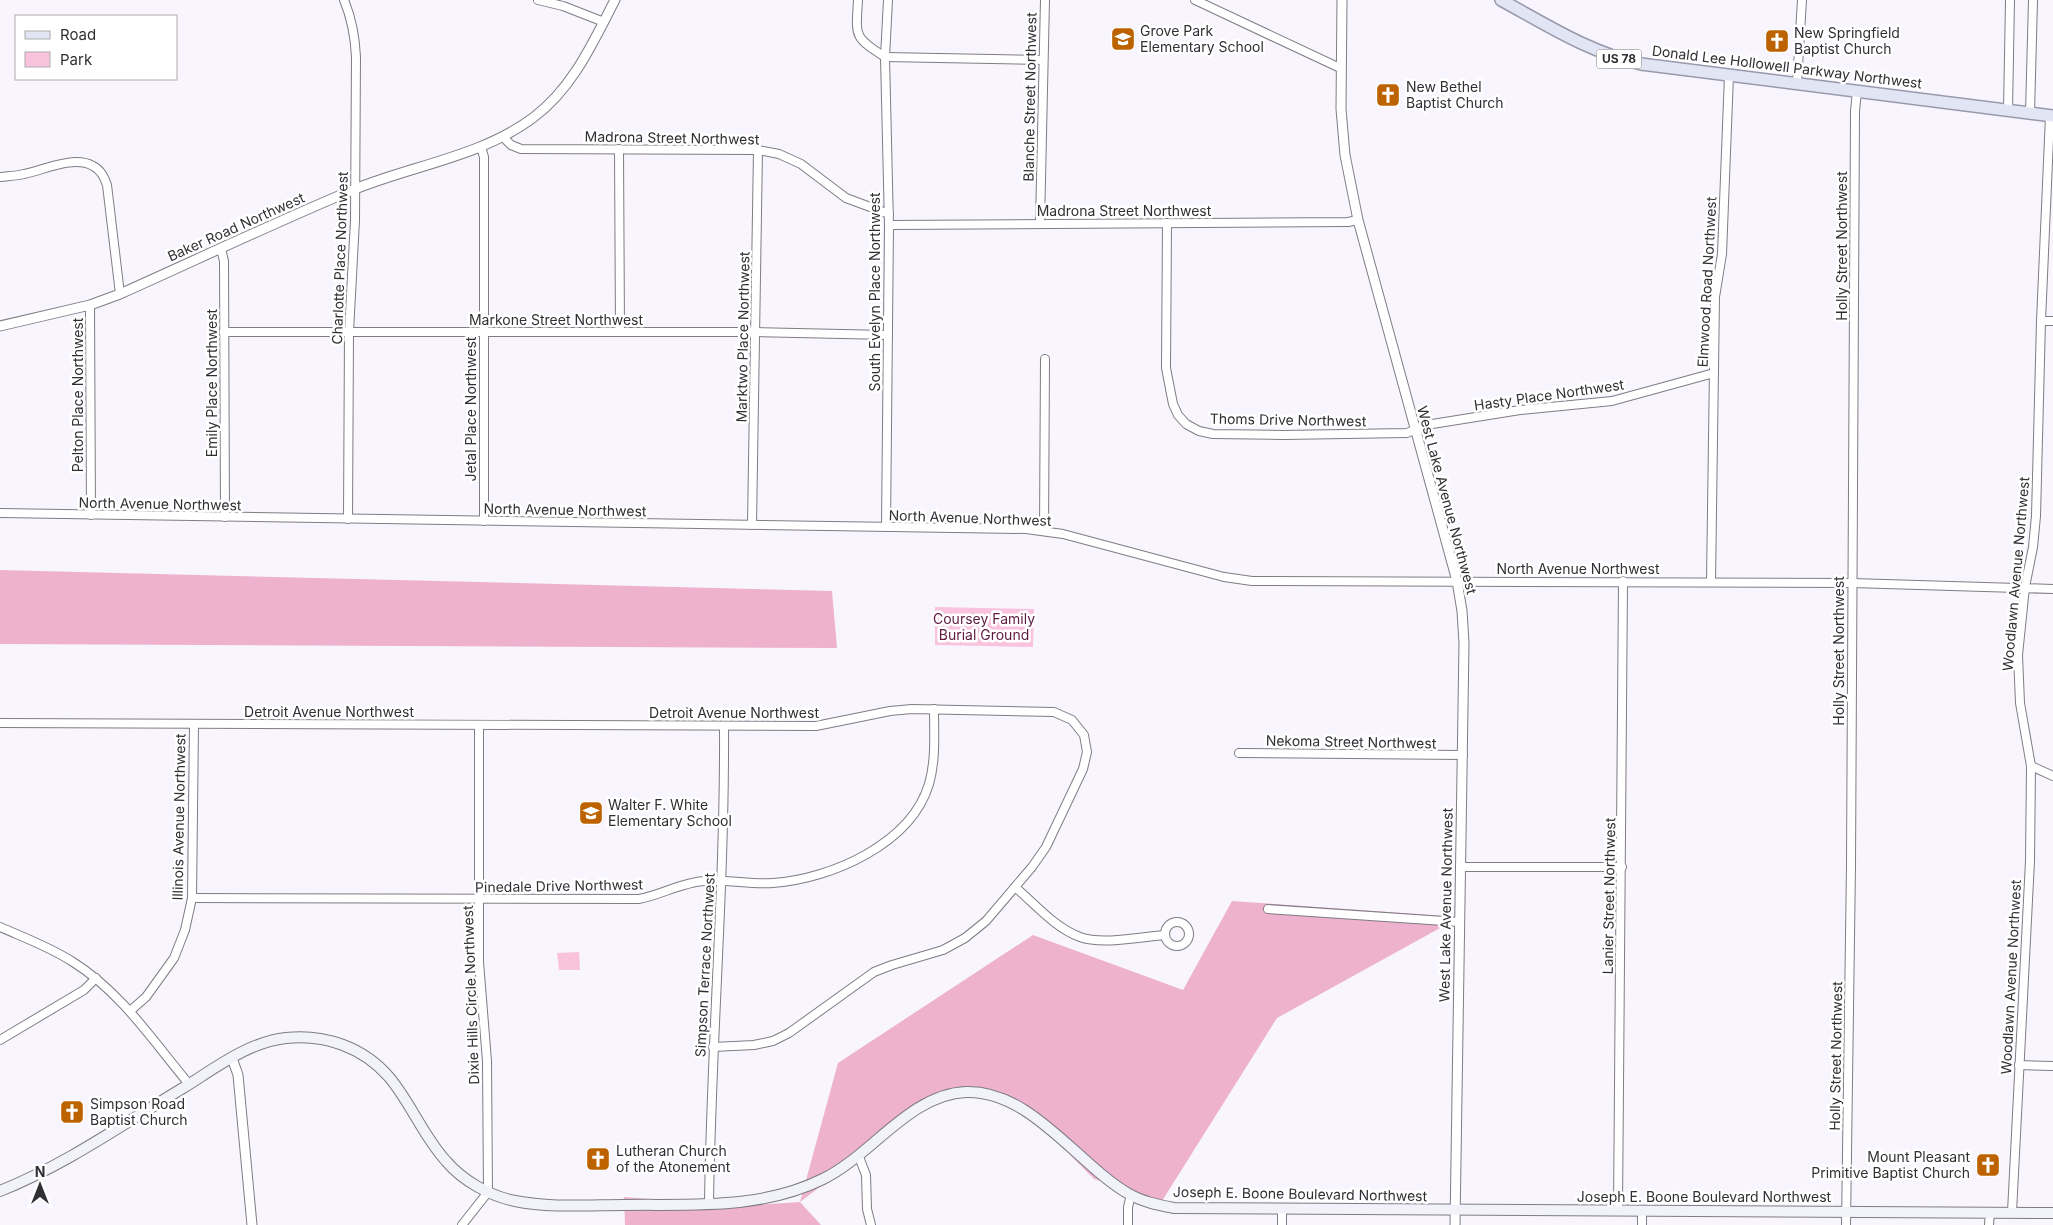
<svg xmlns="http://www.w3.org/2000/svg" width="2053" height="1225" viewBox="0 0 2053 1225" font-family="Inter,sans-serif">
	<style>
		.green { fill: #f9c3dd }
		.forest { fill: #eeb2cf }
		.lines { fill: none; stroke-linecap: round; stroke-linejoin: round }
		.minor-casing { stroke: #7f7c85; stroke-width: 10 }
		.tertiary-casing { stroke: #7f7c85; stroke-width: 11 }
		.secondary-casing { stroke: #7f7c85; stroke-width: 12 }
		.primary-casing { stroke: #989aac; stroke-width: 14 }
		.minor { stroke: #fff; stroke-width: 8 }
		.tertiary { stroke: #fff; stroke-width: 9 }
		.secondary { stroke: #f1f2fa; stroke-width: 10 }
		.primary { stroke: #e2e5f4; stroke-width: 11 }
		.labels { text-anchor: middle; stroke-width: 5; stroke-linejoin: round; paint-order: stroke }
		.shield { fill: #fff; stroke: #6f6d70; stroke-width: 1 }
		.shield-label { font-size: 12px; font-weight: bold; fill: #312f33 }
		.poi-label { font-size: 14px; fill: #312f33; stroke: #fff; text-anchor: start }
		.street-label { font-size: 14px; fill: #312f33; stroke: #fff }
		.park-label { font-size: 14px; fill: #5e1b43; stroke: #fff }
	</style>
	<rect width="100%" height="100%" fill="#f8f5fe"/>
	<!-- green -->
	<g class="green">
		<path d="M 935,607 L 1034,609 L 1033,647 L 935,645 Z"/>
		<path d="M 579,952 L 580,970 L 559,970 L 557,953 Z"/>
	</g>
	<!-- forest -->
	<g class="forest">
		<path d="M 0,570 L 832,591 L 837,648 L 0,644 Z"/>
		<path d="M 1232,901 L 1460,917 L 1277,1018 L 1162,1201 L 1094,1179 L 1017,1101 L 961,1091 L 917,1113 L 800,1202 L 821,1225 L 625,1225 L 624,1197 L 739,1206 L 800,1202 L 838,1063 L 1033,935 L 1183,990 Z"/>
	</g>
	<g class="lines">
		<defs>
			<g id="minor">
				<path d="M 344,0 C 352,19 355,36 356,57 L 355,220 L 349,332 L 348,519"/>
				<path d="M 538,0 L 563,6 L 604,22"/>
				<path d="M 858,0 C 856,37 853,36 885,57"/>
				<path d="M 1195,0 L 1340,68"/>
				<path d="M 885,57 L 1043,60"/>
				<path d="M 1797,83 L 1802,0"/>
				<path d="M 2008,110 L 2010,0"/>
				<path d="M 2030,113 L 2033,0"/>
				<path d="M 503,137 L 511,145 L 521,149 L 758,150 L 779,154 L 801,164 L 846,198 L 889,214"/>
				<path d="M 481,147 L 484,157 L 484,521"/>
				<path d="M 619,149 L 620,332"/>
				<path d="M 0,177 C 8,176 16,176 24,174 C 44,170 74,155 93,166 C 101,170 104,177 107,185 L 120,294"/>
				<path d="M 1167,223 L 1166,368 L 1173,404 L 1178,415 L 1186,424 L 1199,431 L 1213,434 L 1283,435 L 1407,433 L 1426,425 L 1520,410 L 1612,401 L 1714,373"/>
				<path d="M 1040,224 L 1045,0"/>
				<path d="M 889,225 L 1348,222 L 1358,220"/>
				<path d="M 221,249 L 224,261 L 225,517"/>
				<path d="M 90,305 L 91,515"/>
				<path d="M 2041,321 L 2053,321"/>
				<path d="M 224,332 L 755,332 L 888,335"/>
				<path d="M 0,513 L 1026,529 L 1063,534 L 1224,577 L 1252,581 L 1852,583 L 2053,589"/>
				<path d="M 752,525 L 758,150"/>
				<path d="M 886,527 L 889,225 L 885,57 L 888,0"/>
				<path d="M 1044,531 L 1045,359"/>
				<path d="M 1711,582 L 1715,297 L 1722,254 L 1729,75"/>
				<path d="M 0,723 L 816,726 L 890,711 L 912,709 L 1054,712 L 1072,720 L 1084,735 L 1087,752 L 1083,769 L 1046,847 L 1032,867 L 986,921 L 965,938 L 943,950 L 892,965 L 874,972 L 789,1033 L 773,1041 L 754,1045 L 713,1047"/>
				<path d="M 1239,753 L 1463,755"/>
				<path d="M 2031,766 L 2053,776"/>
				<path d="M 1460,867 L 1622,867"/>
				<path d="M 1015,887 C 1035,904 1055,928 1080,937 C 1102,945 1141,937 1165,935"/>
				<path d="M 192,898 L 639,899 C 661,895 682,882 705,881 C 728,879 751,885 773,883 C 831,879 911,844 929,784 C 936,760 934,734 934,709"/>
				<path d="M 1268,909 L 1459,922"/>
				<circle cx="1177" cy="934" r="12"/>
				<path d="M 0,927 C 25,938 50,947 73,962 C 121,992 153,1041 189,1084"/>
				<path d="M 130,1011 L 146,997 L 174,958 L 185,930 L 192,898 L 194,724"/>
				<path d="M 0,1040 L 84,990 L 96,978"/>
				<path d="M 2019,1065 L 2053,1066"/>
				<path d="M 859,1157 L 866,1175 L 867,1209 L 871,1225"/>
				<path d="M 709,1204 C 711,1045 725,886 724,726"/>
				<path d="M 1618,1211 L 1623,581"/>
				<path d="M 2012,1212 L 2030,861 L 2031,766 L 2020,703 L 2018,655 L 2025,587 L 2033,547 L 2036,516 L 2041,321 L 2050,116"/>
				<path d="M 462,1225 L 488,1192 L 487,1061 L 479,962 L 479,725"/>
				<path d="M 1128,1225 L 1128,1207 L 1131,1195"/>
				<path d="M 1282,1225 L 1282,1209"/>
				<path d="M 1642,1225 L 1642,1211"/>
				<path d="M 1846,1225 L 1851,865 L 1855,111 L 1857,91"/>
				<path d="M 1989,1225 L 1990,1212"/>
			</g>
			<g id="tertiary">
				<path d="M 1342,0 L 1341,109 L 1345,155 L 1358,220 L 1457,581 L 1462,611 L 1464,643 L 1455,1225"/>
				<path d="M 0,326 L 90,305 L 120,294 C 198,259 276,222 355,189 C 414,165 483,156 534,117 C 573,88 593,42 615,0"/>
				<path d="M 232,1058 L 238,1075 L 252,1225"/>
			</g>
			<path id="secondary" d="M 0,1191 C 65,1165 123,1124 183,1088 C 214,1069 248,1042 286,1038 C 325,1034 363,1047 389,1077 C 411,1103 423,1136 446,1161 C 463,1181 490,1196 515,1201 C 550,1208 589,1205 624,1205 C 692,1204 760,1210 823,1179 C 871,1156 910,1094 966,1092 C 1031,1090 1078,1165 1129,1194 C 1143,1202 1159,1205 1174,1208 L 2053,1213"/>
			<path id="primary" d="M 1501,0 C 1547,25 1588,52 1641,64 L 2053,116"/>
		</defs>
		<!-- minor casing -->
		<use href="#minor" class="minor-casing"/>
		<!-- tertiary casing -->
		<use href="#tertiary" class="tertiary-casing"/>
		<!-- secondary casing -->
		<use href="#secondary" class="secondary-casing"/>
		<!-- primary casing -->
		<use href="#primary" class="primary-casing"/>
		<!-- minor -->
		<use href="#minor" class="minor"/>
		<!-- tertiary -->
		<use href="#tertiary" class="tertiary"/>
		<!-- secondary -->
		<use href="#secondary" class="secondary"/>
		<!-- primary -->
		<use href="#primary" class="primary"/>
	</g>
	<!-- icons -->
	<defs>
		<symbol id="school-square" viewBox="-11 -11 22 22"><rect x="-9" y="-9" width="18" height="18" rx="4" fill="#bc6300" stroke="#fff"/><path d="M0-5L7-2L0 1L-7-2ZM-4 1L0 2.5L4 1V4Q0 6-4 4Z" fill="#fff"/></symbol>
		<symbol id="church-square" viewBox="-11 -11 22 22"><rect x="-9" y="-9" width="18" height="18" rx="4" fill="#bc6300" stroke="#fff"/><path d="M-1.2-6h2.4v3.5h3.3v2.4h-3.3V6h-2.4V-.1h-3.3v-2.4h3.3Z" fill="#fff"/></symbol>
	</defs>
	<g fill-rule="evenodd">
		<use href="#school-square" x="1109" y="25" width="28" height="28"/>
		<use href="#church-square" x="1763" y="27" width="28" height="28"/>
		<use href="#church-square" x="1374" y="81" width="28" height="28"/>
		<use href="#school-square" x="577" y="799" width="28" height="28"/>
		<use href="#church-square" x="58" y="1098" width="28" height="28"/>
		<use href="#church-square" x="584" y="1145" width="28" height="28"/>
		<use href="#church-square" x="1974" y="1151" width="28" height="28"/>
	</g>
	<g class="labels">
		<!-- shield labels -->
		<rect class="shield" x="1596.5" y="49.5" width="45" height="19" rx="4"/>
		<g class="shield-label">
			<text x="1619" y="63">US 78</text>
		</g>
		<!-- poi labels -->
		<g class="poi-label">
			<text x="1140" y="36">Grove Park<tspan x="1140" dy="16">Elementary School</tspan></text>
			<text x="1794" y="38">New Springfield<tspan x="1794" dy="16">Baptist Church</tspan></text>
			<text x="1406" y="92">New Bethel<tspan x="1406" dy="16">Baptist Church</tspan></text>
			<text x="608" y="810">Walter F. White<tspan x="608" dy="16">Elementary School</tspan></text>
			<text x="90" y="1109">Simpson Road<tspan x="90" dy="16">Baptist Church</tspan></text>
			<text x="616" y="1156">Lutheran Church<tspan x="616" dy="16">of the Atonement</tspan></text>
			<text x="1970" y="1162" text-anchor="end">Mount Pleasant<tspan x="1970" dy="16">Primitive Baptist Church</tspan></text>
		</g>
		<!-- street labels -->
		<g class="street-label">
			<text transform="translate(1787 67) rotate(7)" y="5">Donald Lee Hollowell Parkway Northwest</text>
			<text transform="translate(1030 97) rotate(-89)" y="5">Blanche Street Northwest</text>
			<text transform="translate(672 138) rotate(1)" y="5">Madrona Street Northwest</text>
			<text x="1124" y="216">Madrona Street Northwest</text>
			<text transform="translate(236 227) rotate(-24)" y="5">Baker Road Northwest</text>
			<text transform="translate(1842 246) rotate(-90)" y="5">Holly Street Northwest</text>
			<text transform="translate(340 258) rotate(-88)" y="5">Charlotte Place Northwest</text>
			<text transform="translate(1707 282) rotate(-87)" y="5">Elmwood Road Northwest</text>
			<text transform="translate(875 292) rotate(-90)" y="5">South Evelyn Place Northwest</text>
			<text x="556" y="325">Markone Street Northwest</text>
			<text transform="translate(743 337) rotate(-89)" y="5">Marktwo Place Northwest</text>
			<text transform="translate(212 383) rotate(-90)" y="5">Emily Place Northwest</text>
			<text transform="translate(78 395) rotate(-90)" y="5">Pelton Place Northwest</text>
			<text transform="translate(1549 395) rotate(-8)" y="5">Hasty Place Northwest</text>
			<text transform="translate(471 409) rotate(-90)" y="5">Jetal Place Northwest</text>
			<text transform="translate(1288 420) rotate(1)" y="5">Thoms Drive Northwest</text>
			<text transform="translate(1447 500) rotate(75)" y="5">West Lake Avenue Northwest</text>
			<text transform="translate(160 504) rotate(1)" y="5">North Avenue Northwest</text>
			<text transform="translate(565 510) rotate(1)" y="5">North Avenue Northwest</text>
			<text transform="translate(970 518) rotate(2)" y="5">North Avenue Northwest</text>
			<text x="1578" y="574">North Avenue Northwest</text>
			<text transform="translate(2016 574) rotate(-85)" y="5">Woodlawn Avenue Northwest</text>
			<text transform="translate(1839 651) rotate(-90)" y="5">Holly Street Northwest</text>
			<text x="329" y="717">Detroit Avenue Northwest</text>
			<text x="734" y="718">Detroit Avenue Northwest</text>
			<text transform="translate(1351 742) rotate(1)" y="5">Nekoma Street Northwest</text>
			<text transform="translate(179 817) rotate(-89)" y="5">Illinois Avenue Northwest</text>
			<text transform="translate(559 886) rotate(-1)" y="5">Pinedale Drive Northwest</text>
			<text transform="translate(1609 896) rotate(-89)" y="5">Lanier Street Northwest</text>
			<text transform="translate(1446 905) rotate(-89)" y="5">West Lake Avenue Northwest</text>
			<text transform="translate(705 965) rotate(-87)" y="5">Simpson Terrace Northwest</text>
			<text transform="translate(2011 977) rotate(-87)" y="5">Woodlawn Avenue Northwest</text>
			<text transform="translate(471 995) rotate(-92)" y="5">Dixie Hills Circle Northwest</text>
			<text transform="translate(1836 1056) rotate(-89)" y="5">Holly Street Northwest</text>
			<text transform="translate(1300 1194) rotate(1)" y="5">Joseph E. Boone Boulevard Northwest</text>
			<text x="1704" y="1202">Joseph E. Boone Boulevard Northwest</text>
		</g>
		<!-- park labels -->
		<g class="park-label">
			<text x="984" y="624">Coursey Family<tspan x="984" dy="16">Burial Ground</tspan></text>
		</g>
	</g>
	<!-- legend -->
	<rect x="15" y="15" width="162" height="65" fill="#ffffff" stroke="#adacad"/>
	<rect x="25" y="31" width="25" height="8" fill="#e2e5f4" stroke="#adacad"/>
	<text x="60" y="40" font-size="15" fill="#312f33">Road</text>
	<rect x="25" y="52" width="25" height="15" fill="#f9c3dd" stroke="#adacad"/>
	<text x="60" y="65" font-size="15" fill="#312f33">Park</text>
	<!-- north arrow -->
	<g transform="translate(40 1185)" stroke="#ffffff" stroke-width="4" paint-order="stroke">
	<path d="M0-4L9 19L0 12L-9 19Z" fill="#312f33"/>
	<text y="-8" font-size="14" font-weight="bold" text-anchor="middle" fill="#312f33">N</text>
	</g>
</svg>
